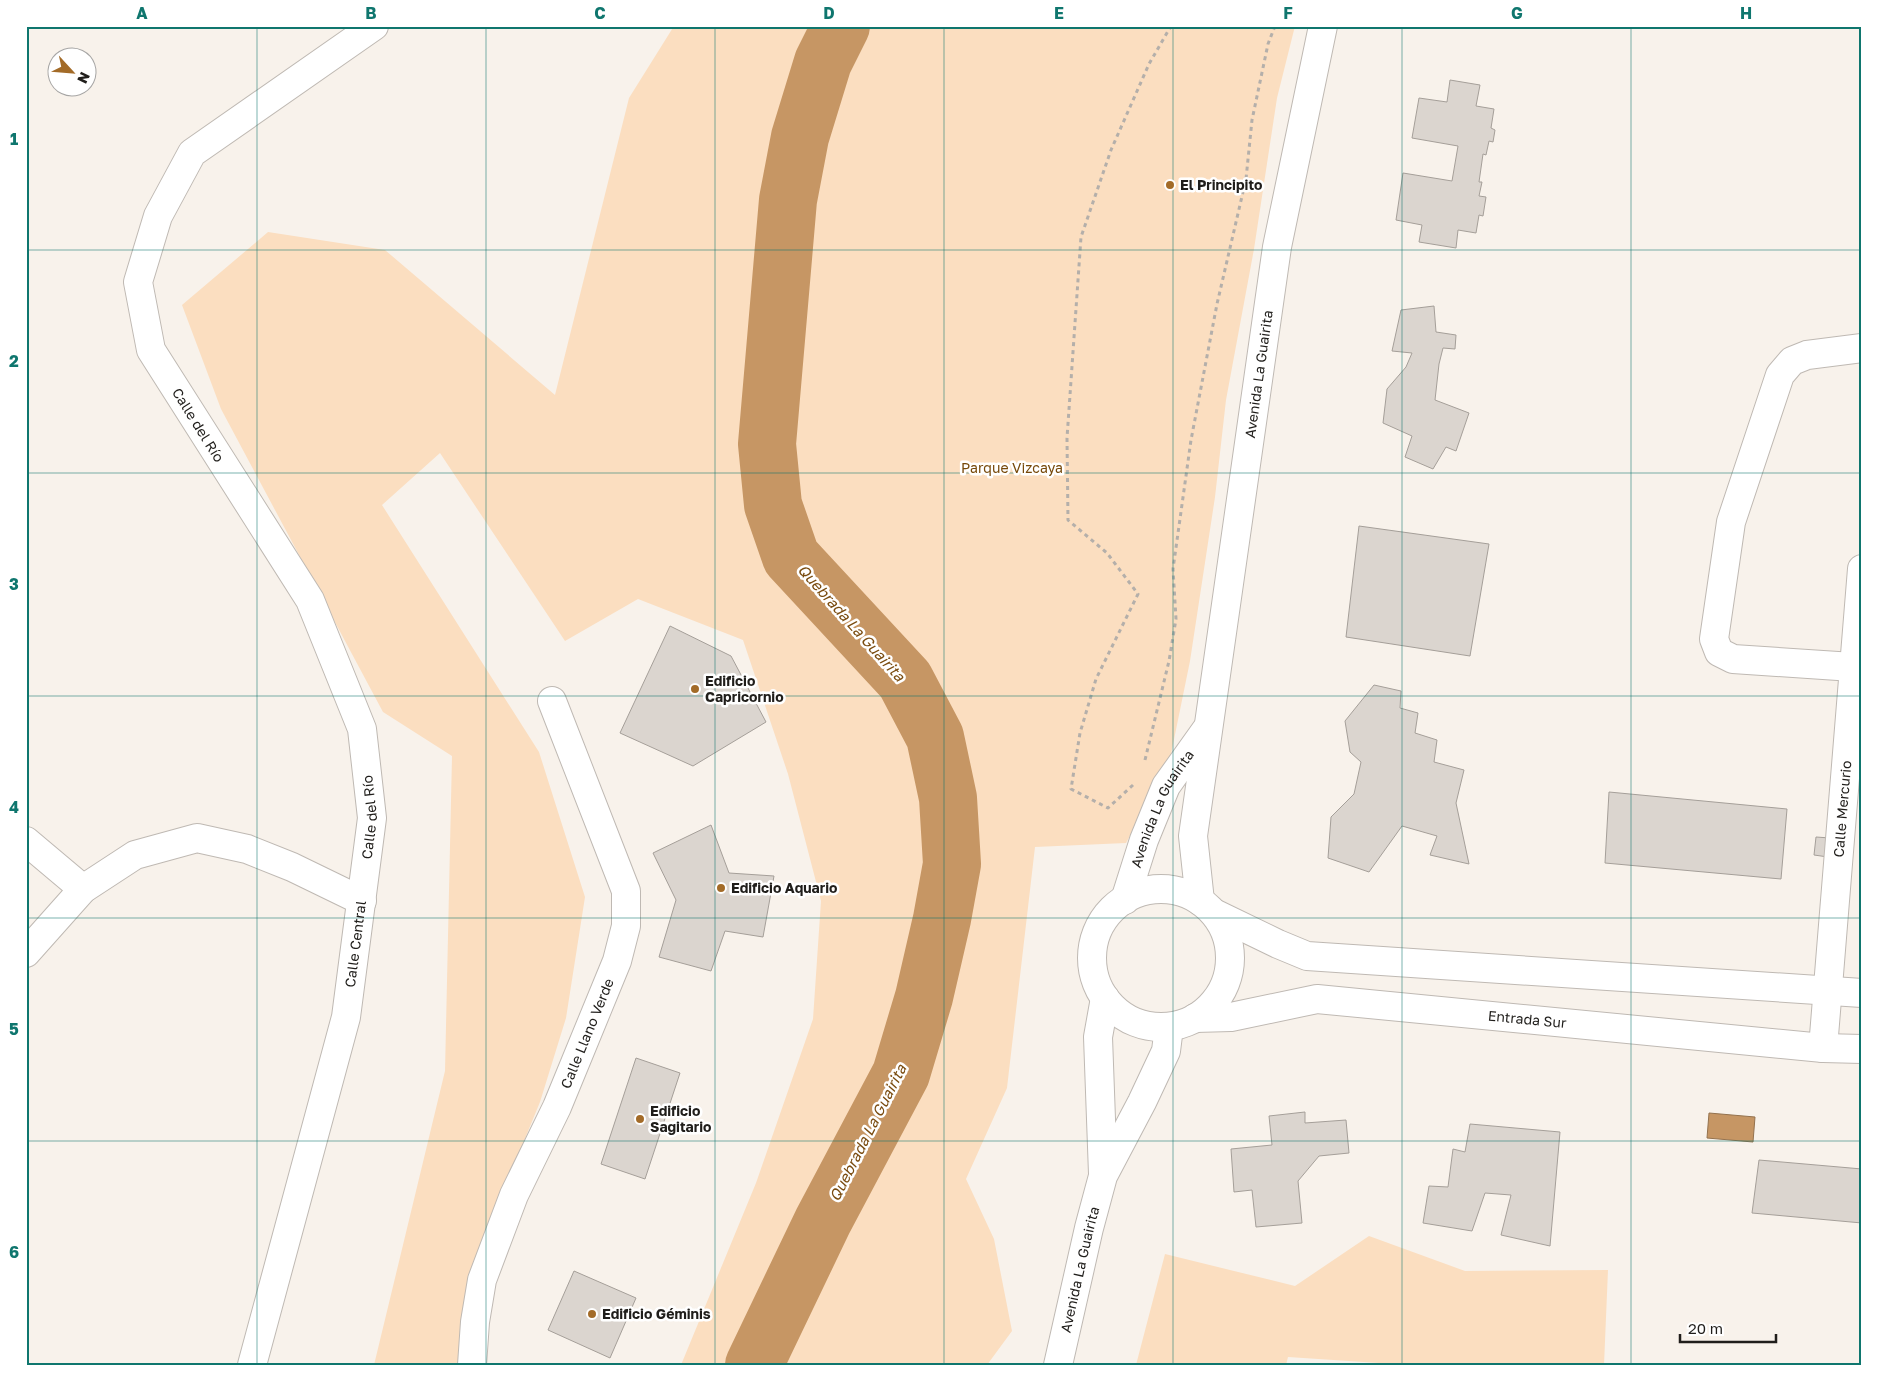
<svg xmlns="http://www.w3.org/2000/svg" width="1888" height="1391" viewBox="0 0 1888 1391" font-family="'Golos Text',sans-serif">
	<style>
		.green { fill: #fbdec0 }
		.water { fill: #c69664; stroke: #94724e }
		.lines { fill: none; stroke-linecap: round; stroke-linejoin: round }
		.river { stroke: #c69664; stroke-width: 58 }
		.building { fill: #dbd5cf; stroke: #a59f99 }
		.street-casing { stroke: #bfb9b3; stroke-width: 30 }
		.secondary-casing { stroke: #bfb9b3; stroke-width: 30 }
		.path { stroke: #b4afaa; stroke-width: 3; stroke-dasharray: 4 4; stroke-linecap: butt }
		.street { stroke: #fff; stroke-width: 28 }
		.secondary { stroke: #fff; stroke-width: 28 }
		.grid { fill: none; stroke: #0f766e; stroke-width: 1; stroke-opacity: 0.55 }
		.poi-dot { fill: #a36b28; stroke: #fff; stroke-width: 2 }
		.labels { text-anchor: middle; stroke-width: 5; stroke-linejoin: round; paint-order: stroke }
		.poi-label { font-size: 14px; font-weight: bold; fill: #201e1b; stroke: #fff; text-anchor: start }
		.street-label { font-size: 14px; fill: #201e1b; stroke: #fff }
		.park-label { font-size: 14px; fill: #764809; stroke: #fff }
		.water-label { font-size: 15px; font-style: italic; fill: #7a4c10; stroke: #fff }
		.neatline { fill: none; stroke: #0f766e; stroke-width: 2 }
		.grid-label { font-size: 16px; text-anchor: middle; font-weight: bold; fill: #0f766e }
	</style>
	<rect width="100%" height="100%" fill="#f8f2eb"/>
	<!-- green -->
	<g class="green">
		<path d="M 674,26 L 1295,26 L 1277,98 L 1254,249 L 1226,400 L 1215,497 L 1190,661 L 1169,764 L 1126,843 L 1035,847 L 1007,1088 L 966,1179 L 994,1239 L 1012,1331 L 987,1365 L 681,1365 L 756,1183 L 813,1019 L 821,901 L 788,774 L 743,640 L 638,599 L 565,641 L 440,453 L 382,505 L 539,752 L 585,897 L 566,1018 L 540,1102 L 506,1185 L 462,1365 L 374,1365 L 445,1071 L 452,756 L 383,712 L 221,409 L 182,305 L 268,232 L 385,250 L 555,395 L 629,98 Z"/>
		<path d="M 1369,1236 L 1465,1271 L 1608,1270 L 1604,1365 L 1409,1365 L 1288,1357 L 1286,1365 L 1136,1365 L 1165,1254 L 1295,1286 Z"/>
	</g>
	<!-- water -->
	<path class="water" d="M 1709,1113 L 1755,1117 L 1753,1142 L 1707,1138 Z"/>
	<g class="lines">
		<!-- river -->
		<path class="river" d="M 754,1365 L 823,1221 L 901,1074 L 924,997 L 942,919 L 952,864 L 948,798 L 935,737 L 905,680 L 791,557 L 773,505 L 767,444 L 788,200 L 800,137 L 823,62 L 841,26"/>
	</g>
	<!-- building -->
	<g class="building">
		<path d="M 1450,80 L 1480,85 L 1476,106 L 1494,109 L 1491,128 L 1495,130 L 1493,142 L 1489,141 L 1486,155 L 1483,154 L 1479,182 L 1482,182 L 1479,196 L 1486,197 L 1483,216 L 1479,215 L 1476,233 L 1458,230 L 1456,248 L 1419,242 L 1422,225 L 1396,220 L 1403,173 L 1452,181 L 1458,146 L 1412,138 L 1419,98 L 1447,102 Z"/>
		<path d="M 1434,306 L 1436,332 L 1456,335 L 1455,349 L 1443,348 L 1439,364 L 1435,400 L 1469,413 L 1456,451 L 1446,447 L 1433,469 L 1405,457 L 1412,436 L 1383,423 L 1387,389 L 1406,367 L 1412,353 L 1392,351 L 1401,310 Z"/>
		<path d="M 1359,526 L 1489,544 L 1470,656 L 1346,637 Z"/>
		<path d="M 670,626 L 731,656 L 766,722 L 693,766 L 620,733 Z"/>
		<path d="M 1374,685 L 1401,691 L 1400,708 L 1418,713 L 1415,733 L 1437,740 L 1434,762 L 1464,770 L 1456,803 L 1469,864 L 1430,855 L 1437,836 L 1402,826 L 1369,872 L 1328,858 L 1331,817 L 1354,794 L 1361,762 L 1350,752 L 1345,721 Z"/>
		<path d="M 1609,792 L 1787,809 L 1781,879 L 1605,863 Z"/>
		<path d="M 711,825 L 729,873 L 774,876 L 763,937 L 725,931 L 711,971 L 659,957 L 676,900 L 653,853 Z"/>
		<path d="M 1816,837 L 1830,838 L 1828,857 L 1814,855 Z"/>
		<path d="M 636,1058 L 680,1073 L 645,1179 L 601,1164 Z"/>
		<path d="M 1305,1112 L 1305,1123 L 1346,1120 L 1349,1153 L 1319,1156 L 1298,1181 L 1302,1223 L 1256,1227 L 1252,1190 L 1234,1192 L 1231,1149 L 1272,1145 L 1269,1116 Z"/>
		<path d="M 1470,1124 L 1560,1132 L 1550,1246 L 1501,1235 L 1511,1195 L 1485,1193 L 1472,1231 L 1423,1223 L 1429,1186 L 1448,1187 L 1453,1149 L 1465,1152 Z"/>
		<path d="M 1759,1160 L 1862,1169 L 1862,1223 L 1752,1213 Z"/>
		<path d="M 574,1271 L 636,1298 L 610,1358 L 548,1330 Z"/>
	</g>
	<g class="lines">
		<defs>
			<g id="street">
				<path d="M 1853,667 L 1733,659 L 1719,652 L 1714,639 L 1731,522 L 1780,375 L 1792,361 L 1807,355 L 1862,348"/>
				<path d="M 26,841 L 83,889"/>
				<path d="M 1214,913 L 1278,944 L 1307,956 L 1862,993"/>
				<path d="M 26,953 L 83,889 L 135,855 L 197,838 L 247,849 L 292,867 L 362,901"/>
				<path id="s1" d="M 1195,1018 L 1231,1017 L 1317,999 L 1823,1048 L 1862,1049"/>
				<path id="s2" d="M 1823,1048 L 1862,569"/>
				<path id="s3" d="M 252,1365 L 346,1017 L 372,818 L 362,729 L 310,600 L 151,350 L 138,282 L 158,216 L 192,153 L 374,26"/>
				<path id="s4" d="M 472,1365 L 475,1322 L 482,1280 L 514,1195 L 557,1107 L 617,961 L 626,926 L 626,891 L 552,701"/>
			</g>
			<g id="secondary">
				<circle cx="1161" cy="958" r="69"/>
				<path id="s5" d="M 1125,900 L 1144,840 L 1166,786 L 1206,730"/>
				<path id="s6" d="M 1200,901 L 1193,836 L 1277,247 L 1323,26"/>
				<path d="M 1103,1174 L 1098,1037 L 1105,998"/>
				<path id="s7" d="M 1058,1365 L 1089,1228 L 1103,1176 L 1142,1102 L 1166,1051 L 1169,1027"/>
			</g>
		</defs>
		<!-- street casing -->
		<use href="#street" class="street-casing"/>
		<!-- secondary casing -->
		<use href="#secondary" class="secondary-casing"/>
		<!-- path -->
		<g class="path">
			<path d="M 1145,760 L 1169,661 L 1176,619 L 1173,569 L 1191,440 L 1217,304 L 1246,179 L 1252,120 L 1268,44 L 1275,26"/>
			<path d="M 1133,785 L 1108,808 L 1071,789 L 1080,733 L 1096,679 L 1138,594 L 1107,553 L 1068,520 L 1067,438 L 1081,237 L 1111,150 L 1149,64 L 1171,26"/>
		</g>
		<!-- street -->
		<use href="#street" class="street"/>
		<!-- secondary -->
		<use href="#secondary" class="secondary"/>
	</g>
	<!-- grid -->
	<path class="grid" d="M 257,26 L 257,1365M 486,26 L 486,1365M 715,26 L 715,1365M 944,26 L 944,1365M 1173,26 L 1173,1365M 1402,26 L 1402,1365M 1631,26 L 1631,1365M 26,250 L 1862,250M 26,473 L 1862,473M 26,696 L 1862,696M 26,918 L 1862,918M 26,1141 L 1862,1141"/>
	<!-- markers -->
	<g class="poi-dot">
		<circle cx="1170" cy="185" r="5"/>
		<circle cx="695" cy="689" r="5"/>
		<circle cx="721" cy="888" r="5"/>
		<circle cx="640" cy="1119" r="5"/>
		<circle cx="592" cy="1314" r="5"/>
	</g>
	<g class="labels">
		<!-- poi labels -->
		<g class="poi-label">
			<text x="1180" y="190">El Principito</text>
			<text x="705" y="686">Edificio<tspan x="705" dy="16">Capricornio</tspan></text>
			<text x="731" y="893">Edificio Aquario</text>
			<text x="650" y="1116">Edificio<tspan x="650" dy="16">Sagitario</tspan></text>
			<text x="602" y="1319">Edificio Géminis</text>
		</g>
		<!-- street labels -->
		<g class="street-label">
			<text dy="5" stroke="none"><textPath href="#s6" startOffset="532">Avenida La Guairita</textPath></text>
			<text transform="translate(198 425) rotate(58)" y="5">Calle del Río</text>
			<text dy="5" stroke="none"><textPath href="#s2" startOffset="240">Calle Mercurio</textPath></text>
			<text dy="5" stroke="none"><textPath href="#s5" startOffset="99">Avenida La Guairita</textPath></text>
			<text dy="5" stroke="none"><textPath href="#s3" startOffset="562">Calle del Río</textPath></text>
			<text dy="5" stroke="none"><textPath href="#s3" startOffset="434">Calle Central</textPath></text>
			<text dy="5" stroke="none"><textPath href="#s1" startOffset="335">Entrada Sur</textPath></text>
			<text dy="5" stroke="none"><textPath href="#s4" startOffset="354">Calle Llano Verde</textPath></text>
			<text dy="5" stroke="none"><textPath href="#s7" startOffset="98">Avenida La Guairita</textPath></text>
		</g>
		<!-- park labels -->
		<g class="park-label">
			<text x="1012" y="473">Parque Vizcaya</text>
		</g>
		<!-- water labels -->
		<g class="water-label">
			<text transform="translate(851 623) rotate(48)" y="5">Quebrada La Guairita</text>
			<text transform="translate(868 1133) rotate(-63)" y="5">Quebrada La Guairita</text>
		</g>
	</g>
	<!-- border -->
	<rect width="1888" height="1391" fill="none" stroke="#ffffff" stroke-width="55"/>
	<!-- north arrow -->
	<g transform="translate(72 72) rotate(116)"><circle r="24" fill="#ffffff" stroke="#a6a5a4"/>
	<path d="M0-4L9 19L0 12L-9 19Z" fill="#a36b28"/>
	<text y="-8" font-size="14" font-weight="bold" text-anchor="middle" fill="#201e1b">N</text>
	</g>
	<!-- scale -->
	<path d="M1680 1334v8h96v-8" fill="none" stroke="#201e1b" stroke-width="2.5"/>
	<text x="1688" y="1334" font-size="15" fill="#201e1b" stroke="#ffffff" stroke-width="4" paint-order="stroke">20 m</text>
	<rect x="28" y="28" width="1832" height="1336" class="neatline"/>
	<g class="grid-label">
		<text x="142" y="19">A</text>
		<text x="371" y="19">B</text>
		<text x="600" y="19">C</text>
		<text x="829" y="19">D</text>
		<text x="1059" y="19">E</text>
		<text x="1288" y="19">F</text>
		<text x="1517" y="19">G</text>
		<text x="1746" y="19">H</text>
		<text x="14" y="145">1</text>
		<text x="14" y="367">2</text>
		<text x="14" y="590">3</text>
		<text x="14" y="813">4</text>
		<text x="14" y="1035">5</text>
		<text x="14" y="1258">6</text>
	</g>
</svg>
